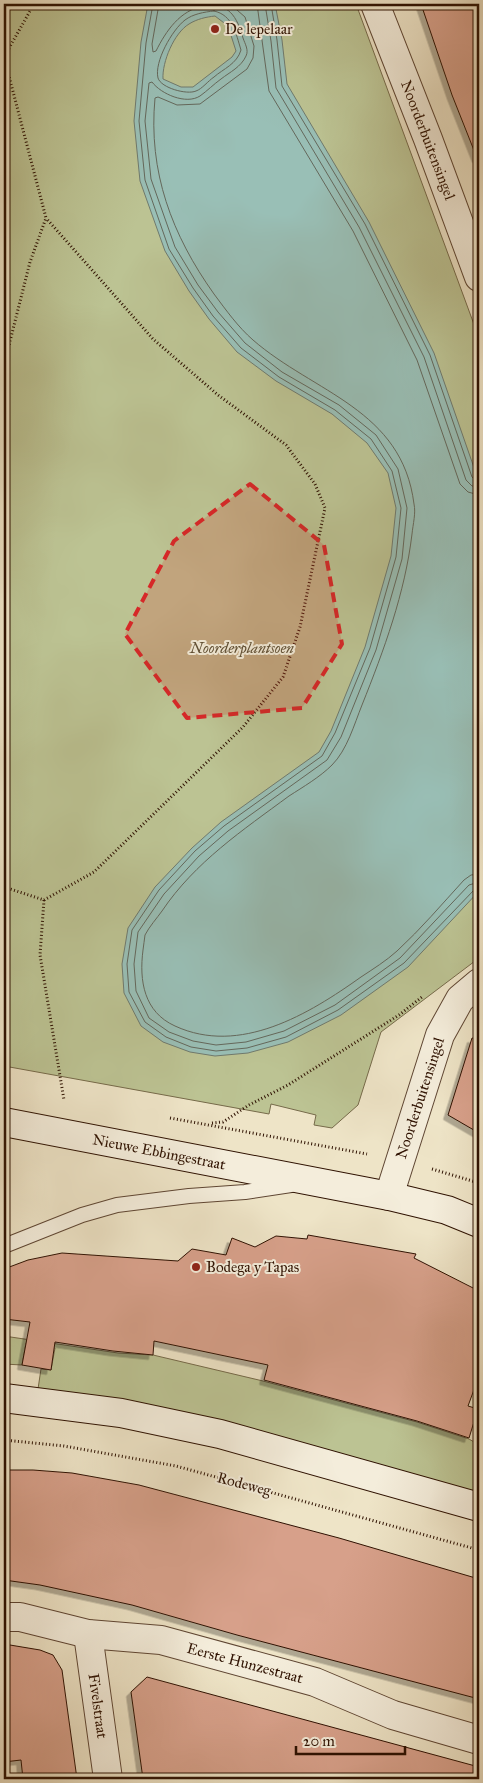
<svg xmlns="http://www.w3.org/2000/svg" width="483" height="1783" viewBox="0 0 483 1783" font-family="'IM FELL Great Primer',serif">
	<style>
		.green { fill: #bcc393; stroke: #766a4a }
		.water { fill: #99bfb6; stroke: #6f7a6e; fill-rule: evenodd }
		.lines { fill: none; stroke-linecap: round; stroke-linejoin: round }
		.shore { stroke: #64685c; stroke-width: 1 }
		.building { fill: #d7a08a; stroke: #2f1202; filter: url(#shadow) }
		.lane-casing { stroke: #5f4633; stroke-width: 16 }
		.street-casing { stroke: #5f4633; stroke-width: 30 }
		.secondary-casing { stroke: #2f1202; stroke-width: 30 }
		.path { stroke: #2f1202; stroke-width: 3; stroke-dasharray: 1 2.5; stroke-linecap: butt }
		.lane { stroke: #f4eddb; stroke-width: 14 }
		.street { stroke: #f4eddb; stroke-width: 28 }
		.secondary { stroke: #f4eddb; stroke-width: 28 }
		.marked { fill: #d62828; fill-opacity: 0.2; stroke: #d62828; stroke-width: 4; stroke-dasharray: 10 6; stroke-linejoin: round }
		.poi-dot { fill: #8f2418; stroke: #f4eddb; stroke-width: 2 }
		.labels { text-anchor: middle; stroke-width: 4; stroke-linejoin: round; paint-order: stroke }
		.poi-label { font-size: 15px; fill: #2f1202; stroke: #f4eddb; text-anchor: start }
		.street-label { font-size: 15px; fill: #2f1202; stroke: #f4eddb }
		.park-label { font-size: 15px; font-style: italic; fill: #605035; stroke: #f4eddb }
	</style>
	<defs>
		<filter id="shadow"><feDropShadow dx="-4.5" dy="4.5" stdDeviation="0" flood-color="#0004"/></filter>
	</defs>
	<rect width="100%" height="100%" fill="#eee4c7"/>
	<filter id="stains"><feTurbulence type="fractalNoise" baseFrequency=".004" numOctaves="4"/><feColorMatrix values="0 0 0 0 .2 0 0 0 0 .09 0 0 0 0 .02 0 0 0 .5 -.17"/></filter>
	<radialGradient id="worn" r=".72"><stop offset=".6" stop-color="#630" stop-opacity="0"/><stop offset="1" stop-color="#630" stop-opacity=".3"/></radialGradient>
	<!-- green -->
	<g class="green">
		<path d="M 4,4 L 356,4 L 479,338 L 479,958 L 381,1032 L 358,1105 L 332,1128 L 314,1125 L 316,1115 L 271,1104 L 269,1114 L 4,1066 Z"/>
		<path d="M 4,1336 L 118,1353 L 153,1355 L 263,1381 L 417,1422 L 469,1439 L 479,1445 L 479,1497 L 38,1389 L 41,1369 L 51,1370 L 55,1348 L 26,1343 L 22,1365 L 4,1364 Z"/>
	</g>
	<!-- water -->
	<path class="water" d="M 148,4 L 275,4 L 282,40 L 287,84 L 369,222 L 434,353 L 479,482 L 479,891 L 408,967 L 341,1015 L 288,1042 L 248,1053 L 215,1056 L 190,1052 L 163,1042 L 141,1026 L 124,993 L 122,964 L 128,928 L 155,887 L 192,848 L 221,822 L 319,752 L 331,731 L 365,647 L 391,556 L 396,508 L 388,473 L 367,443 L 332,414 L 276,381 L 237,352 L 209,319 L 189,291 L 165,251 L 140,181 L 134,121 L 141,42 ZM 215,16 L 228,26 L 236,51 L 232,57 L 193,87 L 181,87 L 163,79 C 162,62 174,33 189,24 C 197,19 206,17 215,16 Z"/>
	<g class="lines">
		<!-- shore -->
		<g class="shore">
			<path d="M 153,4 L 146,43 L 139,121 L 145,180 L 169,249 L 193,288 L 213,316 L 241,348 L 279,377 L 335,410 L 371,439 L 392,471 L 401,508 L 396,557 L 370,648 L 335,733 L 322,756 L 224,826 L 195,851 L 159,890 L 132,930 L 127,964 L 129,992 L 145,1022 L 166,1037 L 191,1047 L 216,1051 L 247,1048 L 286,1037 L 338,1010 L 404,963 L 474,890 L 479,888"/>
			<path d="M 159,4 L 152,44 L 153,52 L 156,51 C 166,31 180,10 204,6 C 229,2 237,17 243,38 C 245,44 249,50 246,56 C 241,67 230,72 221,79 C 214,84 207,91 200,96 C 186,105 161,94 152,82 L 149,83 L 145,121 L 151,179 L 175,247 L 198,285 L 218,312 L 245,343 L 282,372 L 339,405 L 376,435 L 398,469 L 407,508 L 402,559 L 376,650 L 341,737 L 327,760 L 228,831 L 199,856 L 164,894 L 138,932 L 134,964 L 136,991 L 149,1018 L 169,1032 L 193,1041 L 216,1045 L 246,1042 L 284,1031 L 335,1005 L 400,958 L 469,885 L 479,882"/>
			<path d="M 230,4 L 245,17 L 254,46 L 253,58 L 247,69 L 200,104 L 177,105 L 158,97 L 155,98 C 148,172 172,235 214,294 C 226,310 238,327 253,340 C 314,393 402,409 414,504 C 416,513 413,524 412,534 C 405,593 384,650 362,705 C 354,725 347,750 332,765 C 320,777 303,787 289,796 C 243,830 195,862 162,911 C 157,918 149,927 145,935 C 144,940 144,945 143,950 C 139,981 144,1012 175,1026 C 240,1056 309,1014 361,977 C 373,969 386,961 397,951 C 421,929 442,904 464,880 L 471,875 L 479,874"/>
			<path d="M 257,4 L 269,91 L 353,231 L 417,360 L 460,484 L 468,492 L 479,495"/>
			<path d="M 265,4 L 271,41 L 276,88 L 359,227 L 424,357 L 466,480 L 472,486 L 479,487"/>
			<path d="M 271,4 L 277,40 L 282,86 L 365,224 L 430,355 L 472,477 L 475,480 L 479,481"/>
			<path d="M 214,11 C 233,15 236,34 241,50 C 237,64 223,69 214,77 C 208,81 202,89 196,91 C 187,95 161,88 158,78 C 154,62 172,30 185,20 C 193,14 204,12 214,11 Z"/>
		</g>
	</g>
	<!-- building -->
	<g class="building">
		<path d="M 421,4 L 479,4 L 479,158 L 477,158 L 452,95 Z"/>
		<path d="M 472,1038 L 479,1039 L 479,1133 L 448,1115 Z"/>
		<path d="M 308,1235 L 416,1254 L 414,1258 L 479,1291 L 479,1376 L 468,1406 L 478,1409 L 469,1438 L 417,1421 L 264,1380 L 268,1365 L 154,1341 L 153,1355 L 113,1351 L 55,1342 L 51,1370 L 22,1365 L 30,1322 L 4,1319 L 4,1269 L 28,1260 L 62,1253 L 178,1261 L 192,1249 L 226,1255 L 232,1238 L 255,1247 L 276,1236 L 307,1239 Z"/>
		<path d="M 4,1470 L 33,1470 L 72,1473 L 139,1485 L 339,1538 L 479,1579 L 479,1699 L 237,1635 L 132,1605 L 40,1585 L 4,1580 Z"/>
		<path d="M 4,1644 L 40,1650 L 53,1655 L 62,1670 L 77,1779 L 23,1779 L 21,1760 L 4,1762 Z"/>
		<path d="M 147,1677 L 479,1767 L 479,1779 L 143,1779 L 131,1692 Z"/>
	</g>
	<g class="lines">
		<defs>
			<path id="lane" d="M 4,1246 L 82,1215 L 117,1205 L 189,1196 L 245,1192 L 291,1185"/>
			<g id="street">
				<path d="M 375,4 L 428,139 L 479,277"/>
				<path d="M 389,1196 L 440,1035 L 460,999 L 479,983"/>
				<path d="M 4,1617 L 20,1617 L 88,1634 L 161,1640 L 315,1682 L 393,1715 L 479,1740"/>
				<path d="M 88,1634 L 108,1779"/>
			</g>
			<g id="secondary">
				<path d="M 4,1122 L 389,1196 L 447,1210 L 479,1223"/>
				<path d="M 4,1398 L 121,1413 L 220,1434 L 479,1507"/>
			</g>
		</defs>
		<!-- lane casing -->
		<use href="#lane" class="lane-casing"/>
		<!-- street casing -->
		<use href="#street" class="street-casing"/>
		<!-- secondary casing -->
		<use href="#secondary" class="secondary-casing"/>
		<!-- path -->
		<g class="path">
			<path d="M 4,365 L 30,262 L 46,218 L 4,57 L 34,4"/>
			<path d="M 4,887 L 44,900 L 94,872 L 243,727 L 283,677 L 300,627 L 325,508 L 315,484 L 286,445 L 218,395 L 153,339 L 46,218"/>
			<path d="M 44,900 L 40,955 L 64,1100"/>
			<path d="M 170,1118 L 367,1154"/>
			<path d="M 212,1123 L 223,1122 L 249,1105 L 288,1085 L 399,1015 L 422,997"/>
			<path d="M 432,1169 L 479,1183"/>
			<path d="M 4,1440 L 64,1446 L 176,1466 L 479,1550"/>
		</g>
		<!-- lane -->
		<use href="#lane" class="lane"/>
		<!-- street -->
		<use href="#street" class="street"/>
		<!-- secondary -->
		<use href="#secondary" class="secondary"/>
	</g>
	<!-- marked area -->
	<path class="marked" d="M 250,484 L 324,545 L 342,644 L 302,708 L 187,718 L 125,634 L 174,541 Z"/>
	<!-- markers -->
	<g class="poi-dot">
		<circle cx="215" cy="29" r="5"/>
		<circle cx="196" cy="1267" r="5"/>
	</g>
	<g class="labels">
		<!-- poi labels -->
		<g class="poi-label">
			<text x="225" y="34">De lepelaar</text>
			<text x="206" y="1272">Bodega y Tapas</text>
		</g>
		<!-- street labels -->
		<g class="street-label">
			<text transform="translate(428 140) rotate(69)" y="5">Noorderbuitensingel</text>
			<text transform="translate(420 1098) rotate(-72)" y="5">Noorderbuitensingel</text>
			<text transform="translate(159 1152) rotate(11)" y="5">Nieuwe Ebbingestraat</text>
			<text transform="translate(244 1484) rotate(15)" y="5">Rodeweg</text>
			<text transform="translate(245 1663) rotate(15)" y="5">Eerste Hunzestraat</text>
			<text transform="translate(98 1706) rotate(82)" y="5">Fivelstraat</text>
		</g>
		<!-- park labels -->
		<g class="park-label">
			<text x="242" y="653">Noorderplantsoen</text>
		</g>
	</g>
	<!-- margin -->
	<rect width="483" height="1783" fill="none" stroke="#eee4c7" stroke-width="20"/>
	<rect x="5" y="5" width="473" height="1773" fill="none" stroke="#2f1202" stroke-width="2.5"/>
	<rect x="10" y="10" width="463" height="1763" fill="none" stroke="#2f1202"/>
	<!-- scale -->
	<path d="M296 1746v8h109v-8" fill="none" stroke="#2f1202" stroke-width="2.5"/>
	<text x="303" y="1746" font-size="15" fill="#2f1202" stroke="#f4eddb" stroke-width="4" paint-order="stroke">20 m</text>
	<rect width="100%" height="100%" filter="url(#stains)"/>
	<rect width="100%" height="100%" fill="url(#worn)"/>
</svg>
